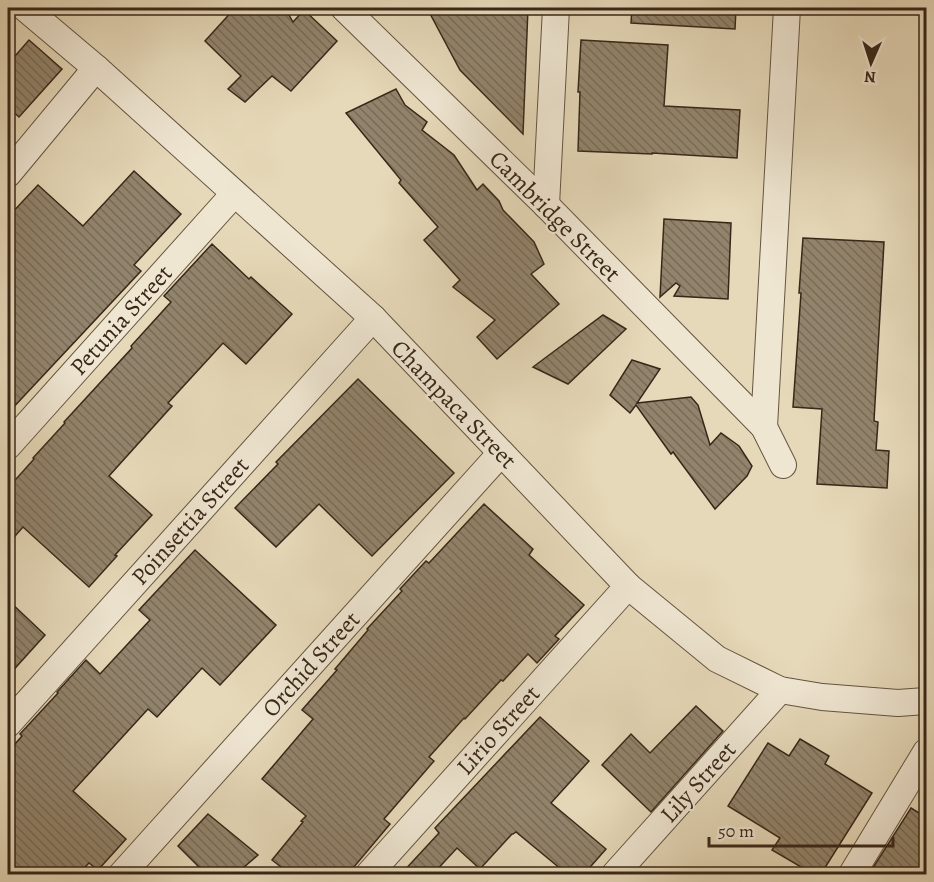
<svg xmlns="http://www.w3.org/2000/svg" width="934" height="882" viewBox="0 0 934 882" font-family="Alegreya,serif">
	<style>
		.building { fill: url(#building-back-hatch); stroke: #382719; stroke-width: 1.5 }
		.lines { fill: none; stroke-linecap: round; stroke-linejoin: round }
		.minor-casing { stroke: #645441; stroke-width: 28 }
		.minor { stroke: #efe6d2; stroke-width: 26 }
		.labels { text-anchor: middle; stroke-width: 4.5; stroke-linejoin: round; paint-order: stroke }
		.street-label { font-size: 24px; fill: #382719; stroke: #efe6d2 }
	</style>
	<defs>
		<pattern id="building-back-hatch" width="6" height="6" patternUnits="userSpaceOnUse" patternTransform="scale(1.5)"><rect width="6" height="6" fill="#92846c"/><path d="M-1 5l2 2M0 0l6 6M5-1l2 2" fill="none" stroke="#786c58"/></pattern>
	</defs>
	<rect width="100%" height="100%" fill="#e6d9b9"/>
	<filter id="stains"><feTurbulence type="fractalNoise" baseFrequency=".00333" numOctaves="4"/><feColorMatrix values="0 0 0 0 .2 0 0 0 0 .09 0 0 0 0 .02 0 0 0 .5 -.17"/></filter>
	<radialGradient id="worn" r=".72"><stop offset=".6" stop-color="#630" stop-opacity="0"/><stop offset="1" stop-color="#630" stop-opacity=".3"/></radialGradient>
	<!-- building -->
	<g class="building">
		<path d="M 235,8 L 285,8 L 293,22 L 304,10 L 337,41 L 291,91 L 272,76 L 245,102 L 228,89 L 241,76 L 205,41 Z"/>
		<path d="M 427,8 L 528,8 L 523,134 L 460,70 Z"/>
		<path d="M 632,8 L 736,8 L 735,29 L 631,23 Z"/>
		<path d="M 29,40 L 62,69 L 19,117 L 8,107 L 8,64 Z"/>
		<path d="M 581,40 L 668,45 L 664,106 L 740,110 L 737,158 L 652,153 L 652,154 L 578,151 L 580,92 L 578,92 Z"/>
		<path d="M 396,89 L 405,105 L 427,122 L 422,130 L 454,155 L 477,190 L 483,184 L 499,201 L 503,210 L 534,242 L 544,264 L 531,274 L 559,304 L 497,359 L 477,337 L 495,320 L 453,287 L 460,280 L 424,240 L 438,227 L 399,183 L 401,180 L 346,113 Z"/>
		<path d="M 134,171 L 181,214 L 134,265 L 141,271 L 8,413 L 8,217 L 38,185 L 83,226 Z"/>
		<path d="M 664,219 L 731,223 L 728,299 L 674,296 L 680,286 L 676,283 L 660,297 Z"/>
		<path d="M 803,238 L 884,242 L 874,421 L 878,422 L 876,450 L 889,451 L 887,488 L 817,484 L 822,409 L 793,407 L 801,293 L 799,293 Z"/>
		<path d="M 212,244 L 249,279 L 251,277 L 292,314 L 246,364 L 223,343 L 168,403 L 172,406 L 109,476 L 152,515 L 115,555 L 117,556 L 89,587 L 23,527 L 8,544 L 8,488 L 34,459 L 33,458 L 65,423 L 64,422 L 132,348 L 131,346 L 171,302 L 164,296 Z"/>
		<path d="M 603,315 L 626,329 L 568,384 L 533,367 Z"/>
		<path d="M 632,360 L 660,369 L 637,403 L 691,397 L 698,405 L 710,445 L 721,433 L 739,446 L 752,466 L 747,476 L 715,509 L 673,452 L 671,454 L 636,405 L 630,413 L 610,395 Z"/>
		<path d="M 358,379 L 454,473 L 372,556 L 319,504 L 276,547 L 235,508 L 278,464 L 276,462 Z"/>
		<path d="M 484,504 L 533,549 L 529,555 L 584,605 L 555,636 L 559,639 L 537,663 L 528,654 L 503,681 L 501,680 L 465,719 L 464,718 L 429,757 L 434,761 L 384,819 L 390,824 L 348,874 L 290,874 L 272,860 L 303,822 L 301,821 L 306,816 L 262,779 L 313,719 L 302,710 L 337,670 L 335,669 L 368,630 L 367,629 L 402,591 L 400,589 L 426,561 L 429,563 Z"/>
		<path d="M 195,550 L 276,625 L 220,685 L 202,668 L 157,717 L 148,709 L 73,791 L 126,839 L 98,870 L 89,863 L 78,874 L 24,874 L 8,860 L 8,752 L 22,736 L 20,734 L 58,693 L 57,692 L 86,660 L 100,674 L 150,620 L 139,610 Z"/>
		<path d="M 8,600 L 45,635 L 8,676 Z"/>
		<path d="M 696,706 L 723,731 L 651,812 L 602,765 L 631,734 L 650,753 Z"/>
		<path d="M 540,717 L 589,761 L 551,803 L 606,849 L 584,874 L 567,874 L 516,832 L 513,834 L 512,834 L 480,869 L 457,848 L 433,874 L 401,874 L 439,833 L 435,828 Z"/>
		<path d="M 800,739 L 829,756 L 825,764 L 872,793 L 821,874 L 813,874 L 772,850 L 780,838 L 728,806 L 768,743 L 789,756 Z"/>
		<path d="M 911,808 L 927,818 L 927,874 L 869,874 Z"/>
		<path d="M 208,814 L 258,855 L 236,874 L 206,874 L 178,846 Z"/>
	</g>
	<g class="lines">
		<defs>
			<g id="minor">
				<path d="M 25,8 L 96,68 L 373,318 L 628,586 L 717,659 L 780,690 L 822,697 L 898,703 L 926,701"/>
				<path d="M 344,8 L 546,205 L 764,427 L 783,465"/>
				<path d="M 8,174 L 96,68"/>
				<path d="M 546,205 L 556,8"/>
				<path d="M 764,427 L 787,8"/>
				<path d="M 8,446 L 234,194"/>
				<path d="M 8,724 L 373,318"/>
				<path d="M 122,874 L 501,453"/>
				<path d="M 369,874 L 628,586"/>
				<path d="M 615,874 L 780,690"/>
				<path d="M 852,874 L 926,752"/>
			</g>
		</defs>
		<!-- minor casing -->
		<use href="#minor" class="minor-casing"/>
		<!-- minor -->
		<use href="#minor" class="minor"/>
	</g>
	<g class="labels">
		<!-- street labels -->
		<g class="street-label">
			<text transform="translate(555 216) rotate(45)" y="8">Cambridge Street</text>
			<text transform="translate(121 320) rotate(-48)" y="8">Petunia Street</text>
			<text transform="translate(454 404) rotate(46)" y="8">Champaca Street</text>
			<text transform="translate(190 521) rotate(-48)" y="8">Poinsettia Street</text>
			<text transform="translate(311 664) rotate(-48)" y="8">Orchid Street</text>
			<text transform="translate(498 730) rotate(-48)" y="8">Lirio Street</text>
			<text transform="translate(698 782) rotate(-48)" y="8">Lily Street</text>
		</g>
	</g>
	<!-- margin -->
	<rect width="934" height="882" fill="none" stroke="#e6d9b9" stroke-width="30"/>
	<rect x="9" y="9" width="916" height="864" fill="none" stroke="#382719" stroke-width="3"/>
	<rect x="15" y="15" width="904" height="852" fill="none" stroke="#382719" stroke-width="1.5"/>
	<!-- north arrow -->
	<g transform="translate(871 63) rotate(183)" stroke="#efe6d2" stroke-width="4.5" paint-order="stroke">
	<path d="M0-4.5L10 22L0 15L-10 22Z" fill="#382719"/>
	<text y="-9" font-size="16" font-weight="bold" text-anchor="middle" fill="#382719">N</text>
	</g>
	<!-- scale -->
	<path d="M709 837v9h184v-9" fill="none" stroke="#382719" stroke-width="3"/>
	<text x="718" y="837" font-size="18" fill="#382719" stroke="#efe6d2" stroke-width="4.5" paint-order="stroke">50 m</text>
	<rect width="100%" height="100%" filter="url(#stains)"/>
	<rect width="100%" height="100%" fill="url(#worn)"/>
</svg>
